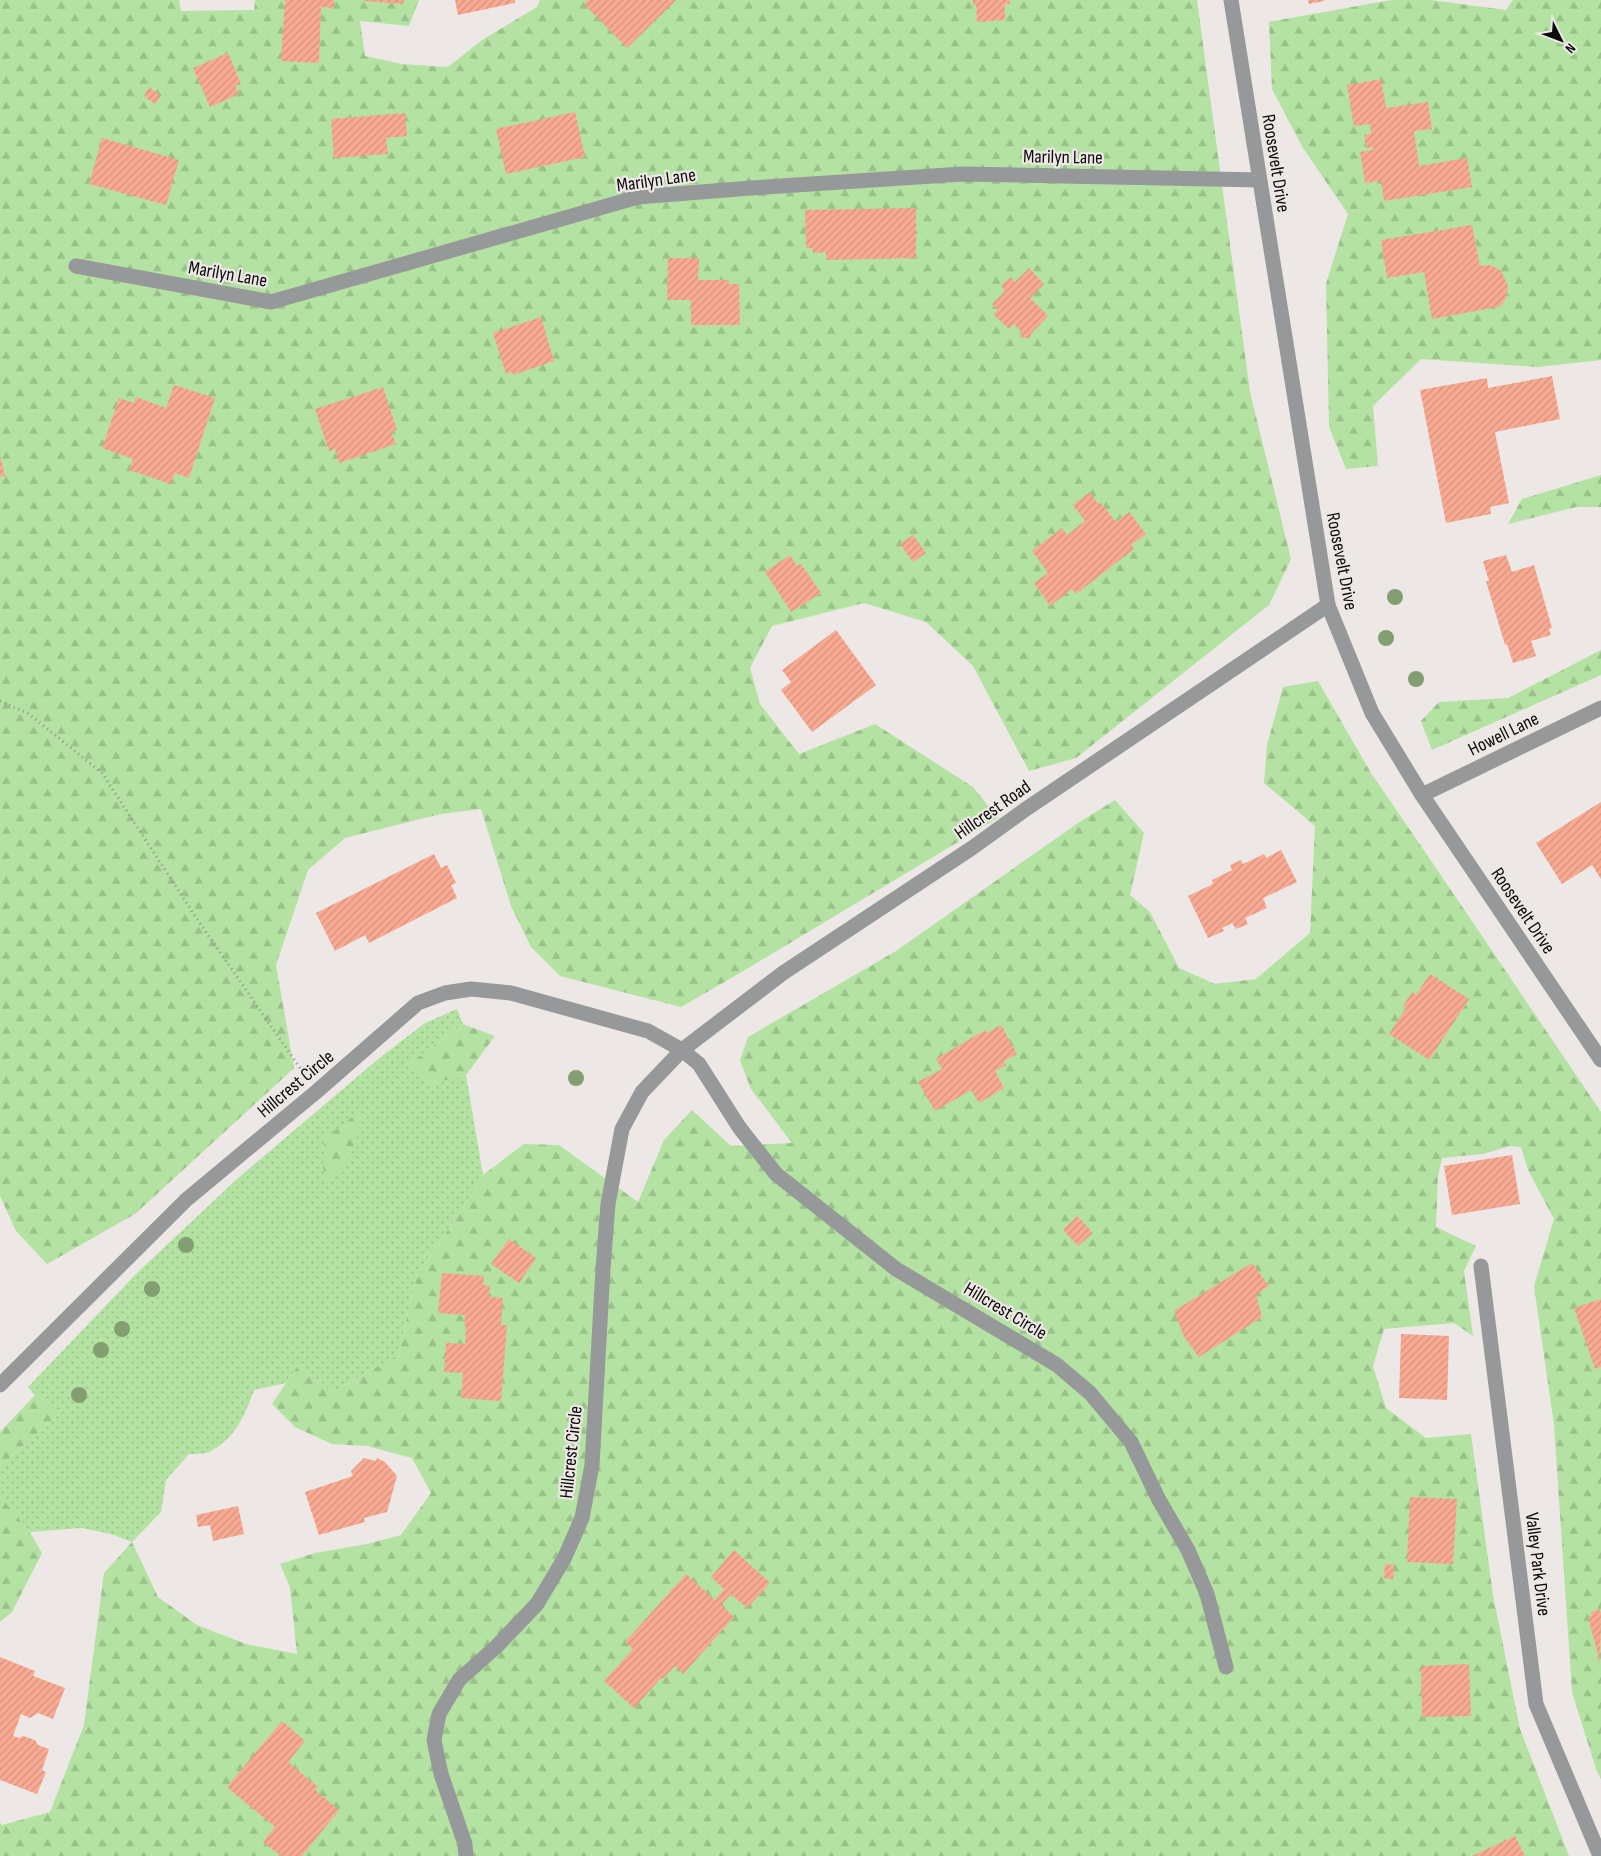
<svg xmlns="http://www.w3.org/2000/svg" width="1601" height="1856" viewBox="0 0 1601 1856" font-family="'Sofia Sans Condensed',sans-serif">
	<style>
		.grass { fill: url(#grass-dots) }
		.forest { fill: url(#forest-firs) }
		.building { fill: url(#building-hatch) }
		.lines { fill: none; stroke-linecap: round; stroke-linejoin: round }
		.path { stroke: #93908e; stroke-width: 3; stroke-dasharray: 1 4; stroke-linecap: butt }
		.street { stroke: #979899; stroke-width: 15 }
		.tree { fill: #839e70 }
		.labels { text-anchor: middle; stroke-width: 4.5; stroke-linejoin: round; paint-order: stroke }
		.street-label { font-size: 19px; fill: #0c0b0a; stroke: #ede8e6 }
	</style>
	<defs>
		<pattern id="grass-dots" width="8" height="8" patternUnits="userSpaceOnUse" patternTransform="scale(1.25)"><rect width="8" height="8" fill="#b4e2a2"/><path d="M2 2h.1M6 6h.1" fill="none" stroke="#9ac18a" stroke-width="1.8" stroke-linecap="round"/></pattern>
		<pattern id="forest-firs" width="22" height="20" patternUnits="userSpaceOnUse" patternTransform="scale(1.25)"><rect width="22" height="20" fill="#b4e2a2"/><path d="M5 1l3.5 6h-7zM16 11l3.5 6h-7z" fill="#9ac18a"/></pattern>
		<pattern id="building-hatch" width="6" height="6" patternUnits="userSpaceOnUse" patternTransform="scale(1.25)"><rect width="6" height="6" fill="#f9aa93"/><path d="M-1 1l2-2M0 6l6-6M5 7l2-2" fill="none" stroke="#d4917d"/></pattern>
	</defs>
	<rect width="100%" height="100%" fill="#ede8e6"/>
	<!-- grass -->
	<path class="grass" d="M 457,1009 L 463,1024 L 413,1061 L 406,1064 L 431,1084 L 466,1075 L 483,1175 L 463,1208 L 417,1274 L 398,1355 L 333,1392 L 298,1365 L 286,1383 L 254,1390 C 245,1415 235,1439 209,1452 C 203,1454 195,1454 189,1454 L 166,1480 L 161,1512 L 132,1542 L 111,1534 L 82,1528 L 30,1532 L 0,1496 L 0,1467 L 63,1410 L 35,1395 L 28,1387 L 137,1273 L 237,1179 L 377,1060 L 425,1023 Z"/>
	<!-- forest -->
	<g class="forest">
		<path d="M 0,0 L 179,0 L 181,11 L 254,10 L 255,0 L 419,0 L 409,26 L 360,21 L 365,56 L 402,64 L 448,67 L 482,40 L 537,7 L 540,0 L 1197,0 L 1250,392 L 1291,559 L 1269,605 L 1076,758 L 1029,771 L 973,666 L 926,622 L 864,603 L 772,626 L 750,668 L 760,704 L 799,754 L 875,724 L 973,787 L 998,818 L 740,973 L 681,1007 L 560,976 L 531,947 L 511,906 L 481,809 L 441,814 L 345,838 L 308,870 L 276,965 L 294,1068 L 135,1214 L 47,1264 L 16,1231 L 0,1196 Z"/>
		<path d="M 1391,0 L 1431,0 L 1506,10 L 1513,0 L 1601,0 L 1601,360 L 1538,367 L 1421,359 L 1373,406 L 1378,466 L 1346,469 L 1329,427 L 1326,284 L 1348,214 L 1303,148 L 1272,89 L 1269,22 Z"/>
		<path d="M 1601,475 L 1601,507 L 1576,507 L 1508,524 L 1522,499 Z"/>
		<path d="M 1601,650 L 1601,675 L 1432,750 L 1421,721 L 1439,702 L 1508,698 Z"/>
		<path d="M 1318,681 L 1371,773 L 1436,868 L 1601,1112 L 1601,1779 L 1596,1769 L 1572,1692 L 1554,1425 L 1534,1286 L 1554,1219 L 1528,1170 L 1521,1147 L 1510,1146 L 1483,1154 L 1442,1158 L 1438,1176 L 1436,1227 L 1476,1246 L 1464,1271 L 1473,1336 L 1454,1323 L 1384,1329 L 1373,1366 L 1386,1408 L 1426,1438 L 1471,1434 L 1493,1595 L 1520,1729 L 1569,1856 L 0,1856 L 0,1823 L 2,1825 L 50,1812 L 84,1725 L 104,1573 L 132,1542 L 158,1597 L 197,1625 L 246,1644 L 297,1654 L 290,1587 L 280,1564 L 315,1553 L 367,1544 L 401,1535 L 431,1493 L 412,1458 L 367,1446 L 332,1444 L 295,1427 L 272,1404 L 298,1365 L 333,1392 L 398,1355 L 417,1274 L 463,1208 L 483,1175 L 524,1144 L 559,1145 L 638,1202 L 664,1140 L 692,1110 L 731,1146 L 792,1143 L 751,1089 L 740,1060 L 748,1037 L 896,951 L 1078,823 L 1115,800 L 1144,833 L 1130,895 L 1150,912 L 1179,968 L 1215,984 L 1256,979 L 1310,933 L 1315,826 L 1264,783 L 1267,745 L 1283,687 Z"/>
		<path d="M 463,1024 L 495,1036 L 466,1075 L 431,1084 L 406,1064 L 413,1061 Z"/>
		<path d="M 360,1111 L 357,1138 L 340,1177 L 325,1181 L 323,1166 L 325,1138 Z"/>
		<path d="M 35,1395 L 63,1410 L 0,1467 L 0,1432 Z"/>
		<path d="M 0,1496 L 30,1532 L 42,1553 L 12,1612 L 0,1622 Z"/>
	</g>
	<!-- building -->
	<g class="building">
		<path d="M 285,0 L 334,0 L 334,8 L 321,7 L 319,63 L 281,61 Z"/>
		<path d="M 364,0 L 404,0 L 403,4 L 364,1 Z"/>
		<path d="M 455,0 L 515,0 L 515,3 L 458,15 Z"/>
		<path d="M 588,0 L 676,0 L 627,48 L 584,4 Z"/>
		<path d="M 973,0 L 1010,0 L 1010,4 L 1005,4 L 1005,20 L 977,22 L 976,5 L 973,5 Z"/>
		<path d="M 1308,0 L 1324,0 L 1324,1 L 1309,4 Z"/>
		<path d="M 228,53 L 241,84 L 235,86 L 239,94 L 210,107 L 193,68 Z"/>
		<path d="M 1381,79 L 1386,108 L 1428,102 L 1432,129 L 1414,131 L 1419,166 L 1467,158 L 1472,187 L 1384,201 L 1381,181 L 1365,183 L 1360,152 L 1373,150 L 1373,147 L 1366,148 L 1364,135 L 1371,134 L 1370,124 L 1354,126 L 1347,85 Z"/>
		<path d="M 149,87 L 161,96 L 155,104 L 144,96 Z"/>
		<path d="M 575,112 L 585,157 L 506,174 L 496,129 Z"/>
		<path d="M 405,113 L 407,136 L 386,138 L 388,154 L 334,158 L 331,119 Z"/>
		<path d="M 102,138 L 179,160 L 166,205 L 89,184 Z"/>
		<path d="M 916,208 L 916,258 L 826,260 L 826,252 L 813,253 L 813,248 L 806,248 L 805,210 Z"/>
		<path d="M 1472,225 L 1480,266 L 1491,265 L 1501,271 L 1508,286 L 1506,298 L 1501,306 L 1497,307 L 1432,319 L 1424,272 L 1387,278 L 1381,240 Z"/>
		<path d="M 668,258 L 699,258 L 698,280 L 729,280 L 728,284 L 739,284 L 740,325 L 691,325 L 691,300 L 667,300 Z"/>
		<path d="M 1029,268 L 1044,284 L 1030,298 L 1048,316 L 1031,334 L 1030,338 L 1021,338 L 1021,331 L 1014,324 L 1009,329 L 993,314 L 998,310 L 992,304 L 1005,291 L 1001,286 L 1010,277 L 1015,282 Z"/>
		<path d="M 541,317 L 554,361 L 513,375 L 512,372 L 506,374 L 493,333 Z"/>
		<path d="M 1552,376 L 1560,419 L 1495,432 L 1509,503 L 1490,507 L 1491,514 L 1446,523 L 1420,390 L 1487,378 L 1488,388 Z"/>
		<path d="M 174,385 L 215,398 L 189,478 L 175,473 L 171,484 L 129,470 L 133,459 L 102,448 L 119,398 L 134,403 L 136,397 L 166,408 Z"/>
		<path d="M 383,387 L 397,430 L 391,432 L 396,444 L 339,463 L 335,449 L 329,451 L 315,409 Z"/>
		<path d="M 0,455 L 5,476 L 0,477 Z"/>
		<path d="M 1090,492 L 1098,504 L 1100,502 L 1116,522 L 1129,512 L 1146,534 L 1131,545 L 1134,549 L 1076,594 L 1072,589 L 1050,606 L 1034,583 L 1048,573 L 1032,551 L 1062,528 L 1067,535 L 1085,521 L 1073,505 Z"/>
		<path d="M 913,535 L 926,553 L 913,562 L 900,544 Z"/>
		<path d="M 790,555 L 797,566 L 801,564 L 821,593 L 791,612 L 765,572 Z"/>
		<path d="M 1506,555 L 1512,572 L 1534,565 L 1552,628 L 1549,629 L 1551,635 L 1531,641 L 1536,656 L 1513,663 L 1507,644 L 1505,645 L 1486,581 L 1489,581 L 1483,561 Z"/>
		<path d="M 836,630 L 876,685 L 812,732 L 781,690 L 791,682 L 782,670 Z"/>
		<path d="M 1601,802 L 1601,879 L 1592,865 L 1562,884 L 1536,843 Z"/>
		<path d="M 1281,850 L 1297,882 L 1263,898 L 1267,908 L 1245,918 L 1248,924 L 1236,929 L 1232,923 L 1222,928 L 1224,931 L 1208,938 L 1188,896 L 1213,884 L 1212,880 L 1232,870 L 1230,865 L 1241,860 L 1243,864 L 1264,854 L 1266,858 Z"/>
		<path d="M 434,854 L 441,868 L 447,865 L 456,883 L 451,885 L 457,898 L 369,943 L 365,935 L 335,951 L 316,913 Z"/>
		<path d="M 1430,974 L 1469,999 L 1429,1060 L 1389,1034 L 1406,1008 L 1403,1006 L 1412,992 L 1416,995 Z"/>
		<path d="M 1001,1025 L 1017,1054 L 1004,1061 L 1006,1065 L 995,1071 L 1004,1088 L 979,1103 L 971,1090 L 935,1111 L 918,1082 L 942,1069 L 936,1059 L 985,1030 L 987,1033 Z"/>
		<path d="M 1512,1155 L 1520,1204 L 1452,1215 L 1444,1166 Z"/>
		<path d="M 1077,1216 L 1093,1233 L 1078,1246 L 1063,1230 Z"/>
		<path d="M 509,1239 L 536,1258 L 519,1283 L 491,1264 Z"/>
		<path d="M 1252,1263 L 1269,1286 L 1256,1295 L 1262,1317 L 1199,1357 L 1184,1337 L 1174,1311 Z"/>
		<path d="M 442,1273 L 484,1276 L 483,1285 L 490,1286 L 489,1297 L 503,1298 L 501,1325 L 507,1325 L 501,1401 L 461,1398 L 463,1373 L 444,1372 L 446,1343 L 465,1344 L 466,1326 L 464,1326 L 465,1315 L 438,1313 Z"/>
		<path d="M 1601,1299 L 1601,1367 L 1595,1369 L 1574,1308 Z"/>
		<path d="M 1401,1334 L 1449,1336 L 1447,1400 L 1399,1398 Z"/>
		<path d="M 364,1458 L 376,1461 L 377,1458 L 385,1462 L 397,1476 L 387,1512 L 364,1518 L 365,1522 L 319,1535 L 305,1492 L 353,1476 L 351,1471 Z"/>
		<path d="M 1410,1497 L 1457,1499 L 1453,1564 L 1407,1562 Z"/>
		<path d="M 238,1506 L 244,1534 L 213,1541 L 210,1525 L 198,1527 L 196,1515 Z"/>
		<path d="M 734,1550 L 770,1583 L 747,1608 L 731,1594 L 721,1605 L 734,1617 L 683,1674 L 675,1666 L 662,1679 L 661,1678 L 634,1708 L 604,1681 L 633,1649 L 625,1642 L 686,1574 L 715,1600 L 724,1589 L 711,1577 Z"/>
		<path d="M 1385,1564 L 1394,1565 L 1393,1579 L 1384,1578 Z"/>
		<path d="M 1599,1609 L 1601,1613 L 1600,1663 L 1588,1617 L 1592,1616 L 1591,1612 Z"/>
		<path d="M 0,1657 L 35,1671 L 33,1676 L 65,1688 L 53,1719 L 38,1713 L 30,1718 L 21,1714 L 13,1736 L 19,1738 L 23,1736 L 35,1740 L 38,1745 L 49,1749 L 42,1770 L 46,1772 L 37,1794 L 0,1780 Z"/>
		<path d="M 1469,1664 L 1471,1716 L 1422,1717 L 1421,1666 Z"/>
		<path d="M 282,1721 L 305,1741 L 288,1762 L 318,1787 L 315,1790 L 339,1810 L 302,1856 L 281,1856 L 263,1842 L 275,1827 L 227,1787 Z"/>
		<path d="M 1515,1836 L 1525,1856 L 1472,1856 Z"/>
	</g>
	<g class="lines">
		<!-- path -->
		<path class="path" d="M 0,701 L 29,714 L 102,773 L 195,916 L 302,1071"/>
		<!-- street -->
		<g class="street">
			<path d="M 1231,0 L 1328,605 L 1372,713 L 1422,795 L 1601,1060"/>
			<path d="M 76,266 L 271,302 L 638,197 L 751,188 L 963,174 L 1259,180"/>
			<path d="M 1422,795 L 1601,708"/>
			<path d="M 1481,1266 L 1536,1704 L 1600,1856"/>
			<path d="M 0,1385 L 186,1200 L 316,1092 L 418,1003 L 445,993 L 471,989 L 511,993 L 648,1031 L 682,1050 L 642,1092 L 622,1129 L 608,1204 L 603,1269 L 592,1465 L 582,1518 L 564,1559 L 537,1604 L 497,1646 L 459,1680 L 439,1714 L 434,1740 L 441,1774 L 465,1844 L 466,1856"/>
			<path d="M 1226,1667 L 1207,1594 L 1188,1550 L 1159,1500 L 1131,1442 L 1090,1393 L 1057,1365 L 896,1269 L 776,1174 L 739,1127 L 699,1064 L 682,1050 L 783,973 L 972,848 L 1026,809 L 1328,605"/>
		</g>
	</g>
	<!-- trees -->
	<g class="tree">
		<circle cx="1395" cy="597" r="8"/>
		<circle cx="1386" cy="638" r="8"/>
		<circle cx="1416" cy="679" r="8"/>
		<circle cx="576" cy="1078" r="8"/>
		<circle cx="186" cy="1245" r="8"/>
		<circle cx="152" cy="1289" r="8"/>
		<circle cx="122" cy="1329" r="8"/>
		<circle cx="101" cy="1350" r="8"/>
		<circle cx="79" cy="1395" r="8"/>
	</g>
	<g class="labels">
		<!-- street labels -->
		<g class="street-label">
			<text transform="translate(1063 156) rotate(1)" y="7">Marilyn Lane</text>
			<text transform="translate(1277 163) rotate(81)" y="7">Roosevelt Drive</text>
			<text transform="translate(656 179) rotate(-8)" y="7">Marilyn Lane</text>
			<text transform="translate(228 273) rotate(10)" y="7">Marilyn Lane</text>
			<text transform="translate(1343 561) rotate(79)" y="7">Roosevelt Drive</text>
			<text transform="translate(1503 733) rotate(-26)" y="7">Howell Lane</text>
			<text transform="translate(992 809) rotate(-35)" y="7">Hillcrest Road</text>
			<text transform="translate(1524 910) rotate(56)" y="7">Roosevelt Drive</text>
			<text transform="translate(295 1083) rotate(-40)" y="7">Hillcrest Circle</text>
			<text transform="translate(1006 1310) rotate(31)" y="7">Hillcrest Circle</text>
			<text transform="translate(570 1452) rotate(-84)" y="7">Hillcrest Circle</text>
			<text transform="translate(1539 1564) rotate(83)" y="7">Valley Park Drive</text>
		</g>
	</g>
	<!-- north arrow -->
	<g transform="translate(1561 40) rotate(132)" stroke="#ede8e6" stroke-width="4" paint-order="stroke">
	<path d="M0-4L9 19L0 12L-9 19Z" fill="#0c0b0a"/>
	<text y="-8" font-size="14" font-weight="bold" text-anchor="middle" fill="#0c0b0a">N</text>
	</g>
</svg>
